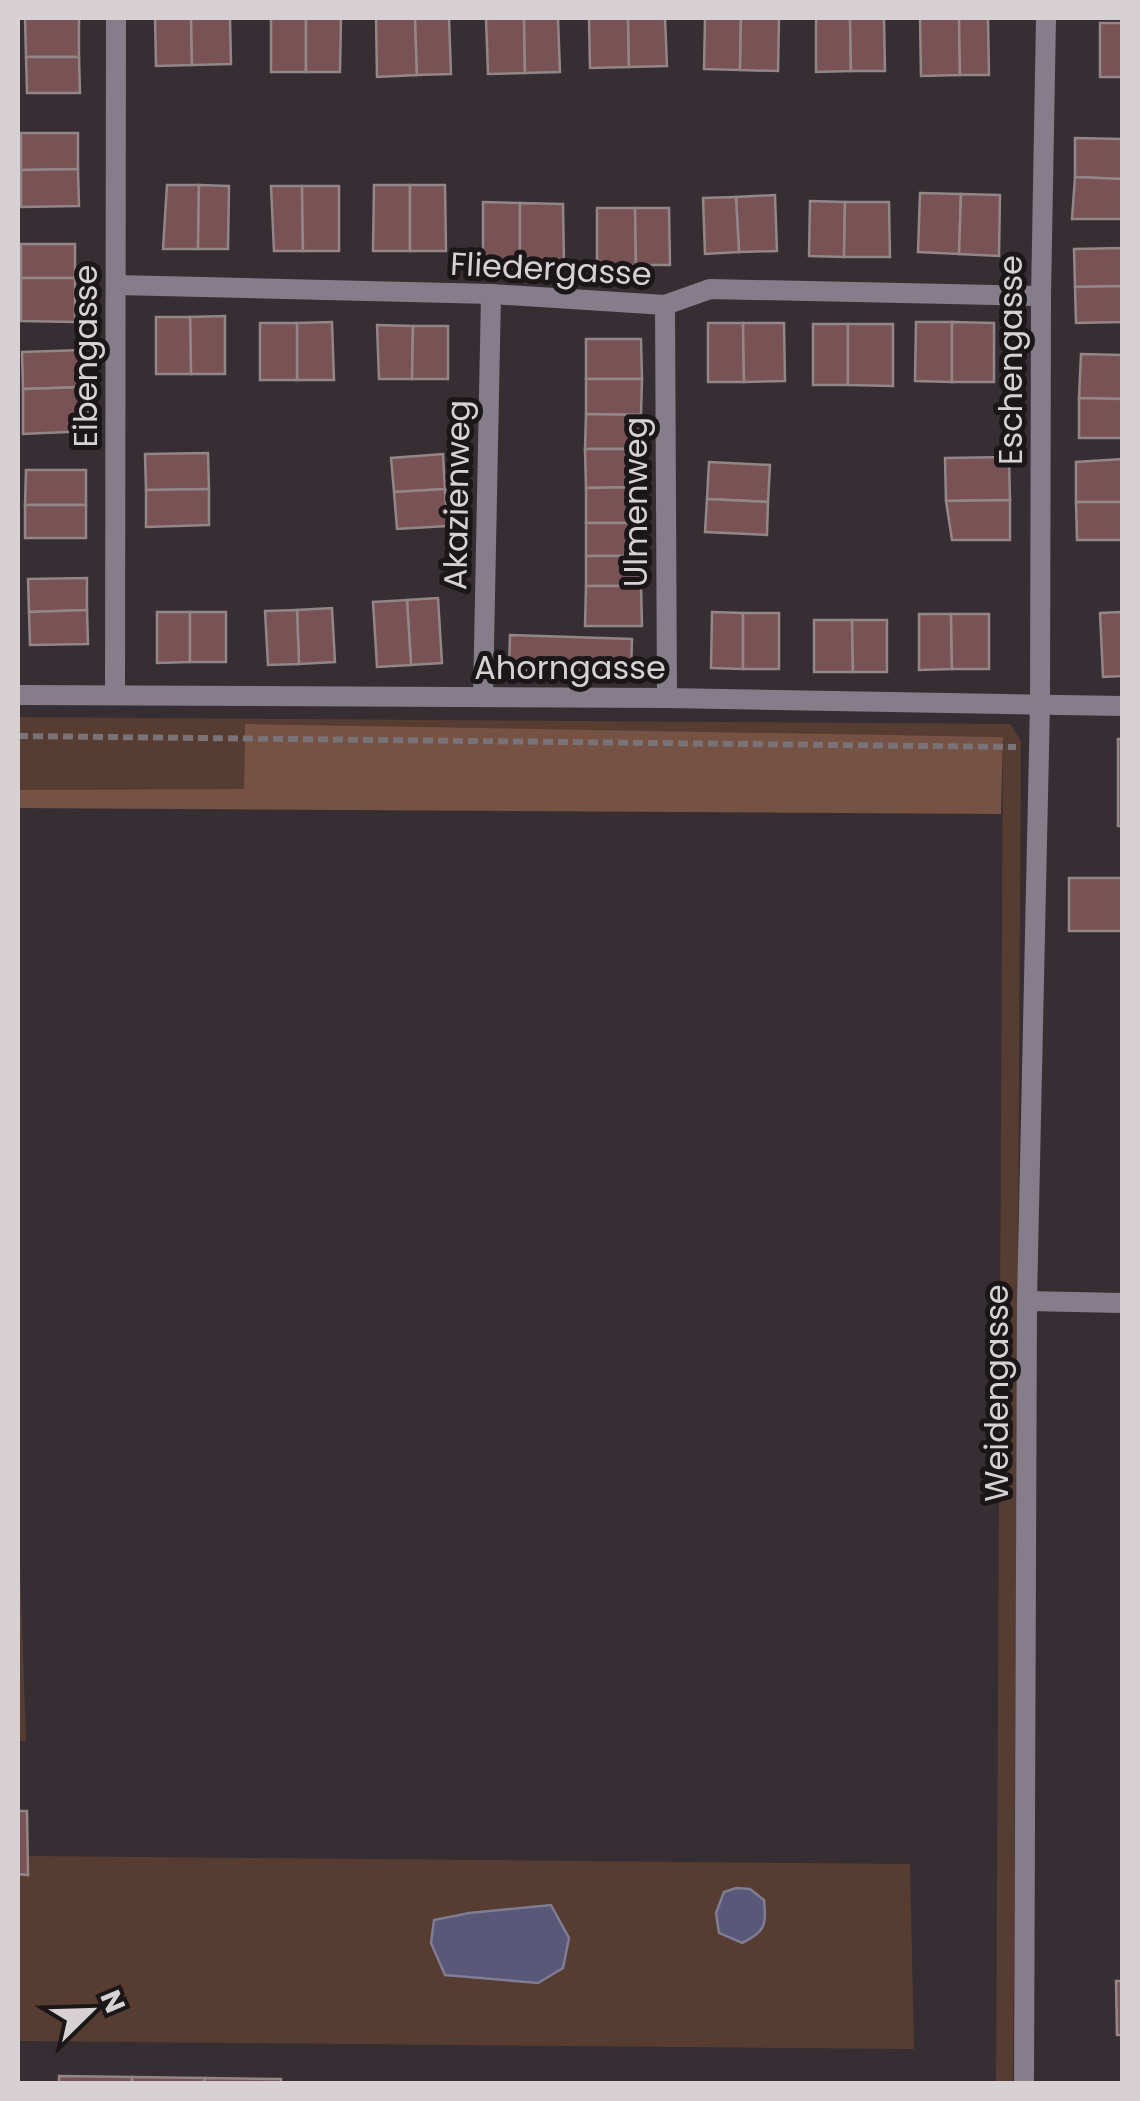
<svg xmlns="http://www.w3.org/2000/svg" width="1140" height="2101" viewBox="0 0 1140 2101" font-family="Poppins,sans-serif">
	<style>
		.green { fill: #573d31 }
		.forest { fill: #755243 }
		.water { fill: #595879; stroke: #7f7c94; stroke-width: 2.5 }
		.building { fill: #795255; stroke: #928686; stroke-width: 2.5 }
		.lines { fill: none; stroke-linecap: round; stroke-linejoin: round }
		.path { stroke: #797276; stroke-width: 6; stroke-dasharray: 10 5; stroke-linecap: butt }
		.street { stroke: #867d8b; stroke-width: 20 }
		.labels { text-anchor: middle; stroke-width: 10; stroke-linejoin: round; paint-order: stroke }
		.street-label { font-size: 32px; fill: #d7d1d4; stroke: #1b1719 }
	</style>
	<rect width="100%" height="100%" fill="#362e32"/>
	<!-- green -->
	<g class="green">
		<path d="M 18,717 L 1010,724 L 1021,741 L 1013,2083 L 996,2083 L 1003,737 L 245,725 L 244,790 L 18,790 Z"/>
		<path d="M 18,1504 L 26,1741 L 18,1741 Z"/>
		<path d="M 29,1856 L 910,1864 L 914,2049 L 18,2041 L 18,1874 L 28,1874 Z"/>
	</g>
	<!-- forest -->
	<path class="forest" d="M 245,724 L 1003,737 L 1001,814 L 18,808 L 18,790 L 244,789 Z"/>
	<!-- water -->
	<g class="water">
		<path d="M 736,1888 L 750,1889 L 764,1900 C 767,1925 765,1932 742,1943 L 719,1933 L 716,1913 L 724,1892 Z"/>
		<path d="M 551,1905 L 569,1938 L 563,1968 L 538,1983 L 445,1975 L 431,1943 L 434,1920 L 469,1913 Z"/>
	</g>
	<!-- building -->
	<g class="building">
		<path d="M 25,18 L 79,18 L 79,57 L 26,57 Z"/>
		<path d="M 155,18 L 191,18 L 192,65 L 156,66 Z"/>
		<path d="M 191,18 L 230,18 L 231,64 L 192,65 Z"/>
		<rect x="271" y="18" width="35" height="54"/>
		<path d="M 306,18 L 341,18 L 340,72 L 306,72 Z"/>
		<path d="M 376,18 L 415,18 L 417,75 L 377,77 Z"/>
		<path d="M 415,18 L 449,18 L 451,74 L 417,75 Z"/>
		<path d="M 524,18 L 525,73 L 488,74 L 486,19 Z"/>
		<path d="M 524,18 L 558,18 L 560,72 L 525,73 Z"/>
		<path d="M 589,18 L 628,18 L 629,67 L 590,68 Z"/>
		<path d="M 628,18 L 665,18 L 667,66 L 629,67 Z"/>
		<path d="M 705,18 L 741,18 L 740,70 L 704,69 Z"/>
		<path d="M 741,18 L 779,18 L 778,71 L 740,70 Z"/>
		<path d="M 816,18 L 850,18 L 851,71 L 816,72 Z"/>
		<path d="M 850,18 L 884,18 L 885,71 L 851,71 Z"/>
		<path d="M 920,18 L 959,18 L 960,75 L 921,76 Z"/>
		<path d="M 959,18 L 988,18 L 989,75 L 960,75 Z"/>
		<rect x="1100" y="23" width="22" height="54"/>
		<path d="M 26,57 L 79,57 L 80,93 L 27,93 Z"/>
		<path d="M 21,133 L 78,133 L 78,169 L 21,170 Z"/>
		<path d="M 1075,138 L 1122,139 L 1122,179 L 1075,177 Z"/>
		<path d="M 78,169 L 79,206 L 21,207 L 21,170 Z"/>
		<path d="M 1075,177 L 1122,179 L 1122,219 L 1072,219 Z"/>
		<path d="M 167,185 L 199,185 L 198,249 L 163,249 Z"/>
		<path d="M 199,185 L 229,186 L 228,249 L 198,249 Z"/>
		<path d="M 374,185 L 410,185 L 410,251 L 373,251 Z"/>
		<path d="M 410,185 L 445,185 L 446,251 L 410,251 Z"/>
		<path d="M 271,186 L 302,186 L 303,251 L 274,251 Z"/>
		<path d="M 302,186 L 339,186 L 339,251 L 303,251 Z"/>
		<path d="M 920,193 L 961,194 L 959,254 L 918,252 Z"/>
		<path d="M 961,194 L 1000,195 L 999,256 L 959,254 Z"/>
		<path d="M 775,195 L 777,251 L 739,252 L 736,197 Z"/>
		<path d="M 736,197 L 739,252 L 705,254 L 703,198 Z"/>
		<path d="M 810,201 L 845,202 L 844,257 L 809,256 Z"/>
		<path d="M 483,202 L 520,203 L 520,266 L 483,265 Z"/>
		<path d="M 845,202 L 889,202 L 890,257 L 844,257 Z"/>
		<path d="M 520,203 L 563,204 L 564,264 L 520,266 Z"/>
		<path d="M 597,208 L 635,208 L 636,265 L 597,267 Z"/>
		<path d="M 635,208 L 669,208 L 670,265 L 636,265 Z"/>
		<rect x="21" y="244" width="54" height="34"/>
		<path d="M 1122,248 L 1122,286 L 1075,287 L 1074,249 Z"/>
		<path d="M 21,278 L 75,278 L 75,322 L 21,321 Z"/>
		<path d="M 1122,286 L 1122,322 L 1076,323 L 1075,287 Z"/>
		<path d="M 225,316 L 225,374 L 191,374 L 190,317 Z"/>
		<path d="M 156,317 L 190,317 L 191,374 L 156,374 Z"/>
		<path d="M 332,322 L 334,380 L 297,380 L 297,323 Z"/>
		<path d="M 916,322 L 952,322 L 952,382 L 915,381 Z"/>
		<path d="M 952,322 L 994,323 L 994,382 L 952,382 Z"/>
		<rect x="260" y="323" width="37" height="57"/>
		<path d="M 708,323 L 743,323 L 744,382 L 708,382 Z"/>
		<path d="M 743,323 L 784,323 L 785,381 L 744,382 Z"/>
		<rect x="813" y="324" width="35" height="61"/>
		<path d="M 848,324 L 893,324 L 893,386 L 848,385 Z"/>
		<path d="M 377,325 L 413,326 L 412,379 L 379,379 Z"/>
		<path d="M 413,326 L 448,326 L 448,379 L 412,379 Z"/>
		<path d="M 586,339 L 641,339 L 642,379 L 586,379 Z"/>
		<path d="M 84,350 L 86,387 L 23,389 L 22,352 Z"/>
		<path d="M 1081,354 L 1122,355 L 1122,399 L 1079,398 Z"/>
		<path d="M 586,379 L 642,379 L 641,415 L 586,414 Z"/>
		<path d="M 86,387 L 89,431 L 23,434 L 23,389 Z"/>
		<path d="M 1079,398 L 1122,399 L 1122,438 L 1079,438 Z"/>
		<path d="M 586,414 L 641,415 L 641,449 L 585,449 Z"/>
		<path d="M 585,449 L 641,449 L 642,487 L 586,488 Z"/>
		<path d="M 208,453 L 209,489 L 146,490 L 145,454 Z"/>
		<path d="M 443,454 L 445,489 L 394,492 L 391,458 Z"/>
		<path d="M 1009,457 L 1010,500 L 946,501 L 945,458 Z"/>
		<path d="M 1122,459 L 1122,502 L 1076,502 L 1076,462 Z"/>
		<path d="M 709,462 L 770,465 L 768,502 L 707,499 Z"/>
		<path d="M 26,470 L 86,470 L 86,505 L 25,505 Z"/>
		<path d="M 642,487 L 641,523 L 586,523 L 586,488 Z"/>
		<path d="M 209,489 L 209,525 L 146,527 L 146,490 Z"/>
		<path d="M 445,489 L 447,526 L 397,529 L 394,492 Z"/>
		<path d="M 707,499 L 768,502 L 767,535 L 705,532 Z"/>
		<path d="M 1010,500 L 1010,540 L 952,540 L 946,501 Z"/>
		<path d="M 1076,502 L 1122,502 L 1122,540 L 1077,540 Z"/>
		<rect x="25" y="505" width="61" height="33"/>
		<rect x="586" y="523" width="55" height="33"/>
		<rect x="586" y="556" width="55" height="30"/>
		<path d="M 87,578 L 87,610 L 29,612 L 28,579 Z"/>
		<path d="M 586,586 L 641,586 L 642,626 L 585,626 Z"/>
		<path d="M 438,598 L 442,663 L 411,665 L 407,600 Z"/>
		<path d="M 407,600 L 411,665 L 377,667 L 373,602 Z"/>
		<path d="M 332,608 L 335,662 L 299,664 L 297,610 Z"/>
		<path d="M 87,610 L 88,644 L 30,645 L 29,612 Z"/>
		<path d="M 297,610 L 299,664 L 268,665 L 265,611 Z"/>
		<path d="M 157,612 L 190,612 L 190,662 L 157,663 Z"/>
		<rect x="190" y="612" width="36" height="50"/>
		<path d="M 712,612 L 743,613 L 743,669 L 711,668 Z"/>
		<path d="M 1122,612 L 1122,676 L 1103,677 L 1100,613 Z"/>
		<rect x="743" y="613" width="36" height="56"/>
		<path d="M 919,614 L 951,614 L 952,669 L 919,670 Z"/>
		<path d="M 951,614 L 989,614 L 989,669 L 952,669 Z"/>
		<path d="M 814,620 L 852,620 L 853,672 L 814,672 Z"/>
		<path d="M 852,620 L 887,620 L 887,672 L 853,672 Z"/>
		<path d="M 510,635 L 632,639 L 631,674 L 509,670 Z"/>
		<rect x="1118" y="739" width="4" height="87"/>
		<rect x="1069" y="878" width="53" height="53"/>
		<path d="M 18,1811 L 27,1811 L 28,1875 L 18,1874 Z"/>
		<path d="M 1116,1981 L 1122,1981 L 1122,2035 L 1117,2035 Z"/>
		<path d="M 59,2076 L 132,2077 L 132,2084 L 59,2084 Z"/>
		<path d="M 132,2077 L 205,2078 L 204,2084 L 132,2084 Z"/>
		<path d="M 205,2078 L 281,2079 L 281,2084 L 204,2084 Z"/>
	</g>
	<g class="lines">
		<!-- path -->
		<path class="path" d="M 18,736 L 1016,747"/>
		<!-- street -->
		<g class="street">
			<path d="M 116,285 L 491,294 L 665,305 L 710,289 L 1041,296"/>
			<path d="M 665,305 L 667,698"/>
			<path d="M 115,694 L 116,18"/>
			<path d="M 18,695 L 667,698 L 1122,706"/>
			<path d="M 483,697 L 491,294"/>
			<path d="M 1027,1301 L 1122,1303"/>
			<path d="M 1024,2084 L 1027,1301 L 1040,704 L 1041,296 L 1046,18"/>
		</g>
	</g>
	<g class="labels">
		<!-- street labels -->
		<g class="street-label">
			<text transform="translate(551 269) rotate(3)" y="11">Fliedergasse</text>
			<text transform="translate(86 356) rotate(-90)" y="11">Eibengasse</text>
			<text transform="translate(1011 360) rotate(-90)" y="11">Eschengasse</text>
			<text transform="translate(457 495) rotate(-89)" y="11">Akazienweg</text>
			<text transform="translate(636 502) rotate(-90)" y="11">Ulmenweg</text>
			<text x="570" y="679">Ahorngasse</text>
			<text transform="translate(997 1393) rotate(-90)" y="11">Weidengasse</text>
		</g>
	</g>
	<!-- border -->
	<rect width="1140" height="2101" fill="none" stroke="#d7d1d4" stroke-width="40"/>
	<!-- north arrow -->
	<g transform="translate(90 2011) rotate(67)" stroke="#1b1719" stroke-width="8" paint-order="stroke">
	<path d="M0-8L18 38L0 25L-18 38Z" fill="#d7d1d4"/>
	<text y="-15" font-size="28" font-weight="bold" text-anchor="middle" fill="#d7d1d4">N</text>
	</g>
</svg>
